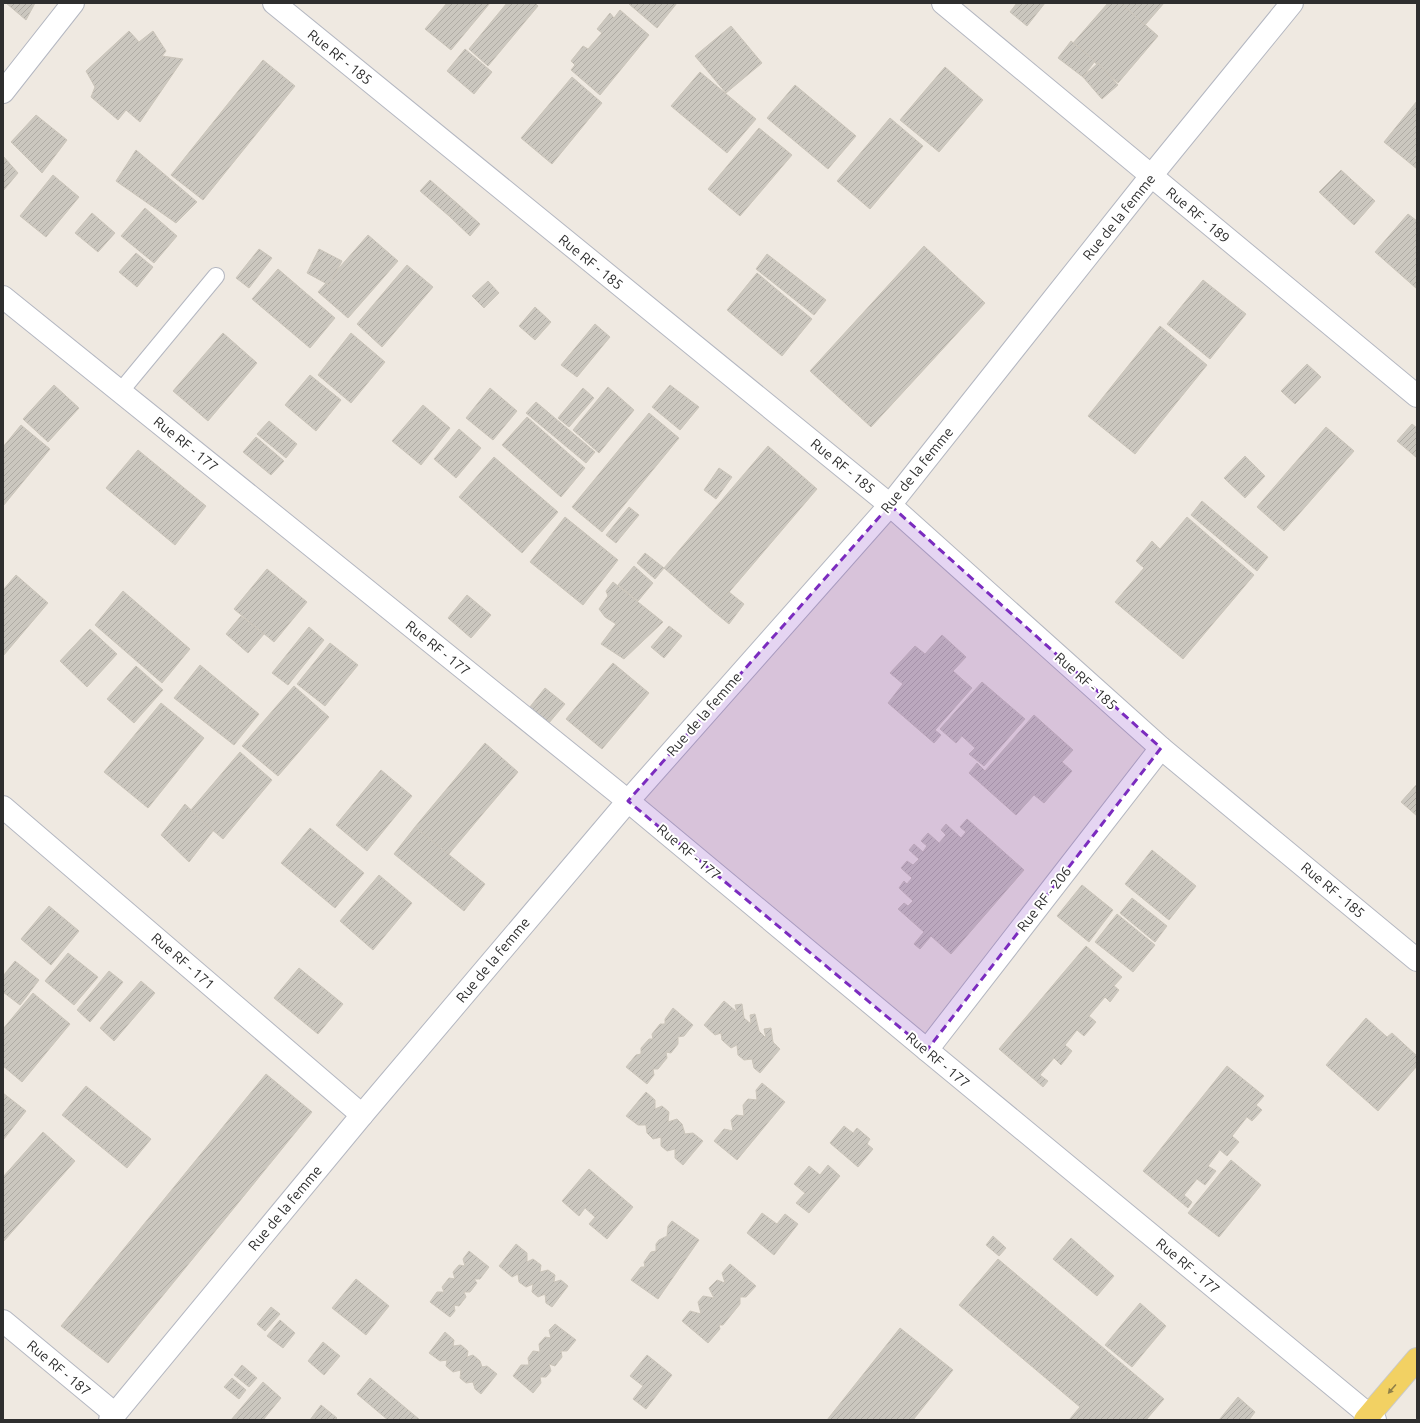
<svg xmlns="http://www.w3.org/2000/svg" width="1420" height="1423" viewBox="0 0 1420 1423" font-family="Ubuntu,sans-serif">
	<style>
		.building { fill: url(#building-hatch); stroke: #cbc5ba }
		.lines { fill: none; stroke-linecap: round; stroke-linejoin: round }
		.lane-casing { stroke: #b4b7c1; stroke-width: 18 }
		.street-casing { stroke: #b4b7c1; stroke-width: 24 }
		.primary-casing { stroke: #c9c9c9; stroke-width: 24 }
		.lane { stroke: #fff; stroke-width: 16 }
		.street { stroke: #fff; stroke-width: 22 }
		.primary { stroke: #f2d163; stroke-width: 22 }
		.oneway { fill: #908048 }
		.marked { fill: #7b2cbf; fill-opacity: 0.2; stroke: #7b2cbf; stroke-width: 3; stroke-dasharray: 8 5; stroke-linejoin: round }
		.labels { text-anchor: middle; stroke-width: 4; stroke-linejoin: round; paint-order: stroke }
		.street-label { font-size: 14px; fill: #2e2e2e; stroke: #fff }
	</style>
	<defs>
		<pattern id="building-hatch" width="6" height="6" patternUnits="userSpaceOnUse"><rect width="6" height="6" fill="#cbc7bf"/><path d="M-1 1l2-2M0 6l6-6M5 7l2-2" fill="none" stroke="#afaba4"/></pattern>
	</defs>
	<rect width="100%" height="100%" fill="#efe9e1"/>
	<!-- building -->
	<g class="building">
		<path d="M 6,3 L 35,3 L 26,20 Z"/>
		<path d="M 447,3 L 490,3 L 451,50 L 425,29 Z"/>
		<path d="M 507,3 L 535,3 L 538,6 L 488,66 L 469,49 Z"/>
		<path d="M 630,3 L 677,3 L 657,28 L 629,4 Z"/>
		<path d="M 1017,3 L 1045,3 L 1027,26 L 1010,12 Z"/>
		<path d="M 1108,3 L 1121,3 L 1158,36 L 1118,83 L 1073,43 Z"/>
		<path d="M 1121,3 L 1164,3 L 1145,25 Z"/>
		<path d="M 620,10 L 649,35 L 600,95 L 571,70 L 575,65 L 571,61 L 583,46 L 588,49 L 602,33 L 597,29 L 610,13 L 614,18 Z"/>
		<path d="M 731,26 L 762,63 L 726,93 L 695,56 Z"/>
		<path d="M 129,31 L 139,42 L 153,31 L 166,51 L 162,56 L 183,59 L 140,122 L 126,110 L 118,120 L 91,97 L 95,87 L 86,71 Z"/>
		<path d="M 1071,41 L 1095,61 L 1083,77 L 1058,58 Z"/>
		<path d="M 465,49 L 492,72 L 474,94 L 447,71 Z"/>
		<path d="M 263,60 L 295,86 L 203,200 L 171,175 Z"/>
		<path d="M 1098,63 L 1118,85 L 1102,99 L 1083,77 Z"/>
		<path d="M 945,67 L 983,100 L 939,152 L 900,120 Z"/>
		<path d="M 700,72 L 756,119 L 727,153 L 671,106 Z"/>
		<path d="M 572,77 L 602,103 L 552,164 L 521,138 Z"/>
		<path d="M 795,85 L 856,136 L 828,169 L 767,118 Z"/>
		<path d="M 1417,101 L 1417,169 L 1384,142 Z"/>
		<path d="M 36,115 L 67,140 L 42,173 L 11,142 Z"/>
		<path d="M 890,118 L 923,146 L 870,209 L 837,181 Z"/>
		<path d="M 759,128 L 792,155 L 740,216 L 708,189 Z"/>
		<path d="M 136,150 L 197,202 L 176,223 L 116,181 Z"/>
		<path d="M 3,156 L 18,173 L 3,191 Z"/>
		<path d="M 1341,170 L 1375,201 L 1354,225 L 1319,192 Z"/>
		<path d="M 53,175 L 79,197 L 46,237 L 20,216 Z"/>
		<path d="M 430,180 L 459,205 L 449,216 L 420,191 Z"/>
		<path d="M 459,205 L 480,224 L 470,236 L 449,216 Z"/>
		<path d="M 145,208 L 177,236 L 154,263 L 121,236 Z"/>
		<path d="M 92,213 L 115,233 L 98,252 L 75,233 Z"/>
		<path d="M 1408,214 L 1417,221 L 1417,289 L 1375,252 Z"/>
		<path d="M 368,235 L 398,261 L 348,318 L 318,292 Z"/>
		<path d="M 924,246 L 985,303 L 871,427 L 810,371 Z"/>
		<path d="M 259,249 L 272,258 L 249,288 L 236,278 Z"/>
		<path d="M 319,249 L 342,261 L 329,285 L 307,273 Z"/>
		<path d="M 136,253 L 153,267 L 137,287 L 119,272 Z"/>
		<path d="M 767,254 L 826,300 L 814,315 L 756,269 Z"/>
		<path d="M 407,265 L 433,287 L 382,347 L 357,324 Z"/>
		<path d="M 278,269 L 335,318 L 310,348 L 252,299 Z"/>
		<path d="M 757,273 L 812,319 L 782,356 L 727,310 Z"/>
		<path d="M 1203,280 L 1246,314 L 1210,359 L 1167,324 Z"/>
		<path d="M 488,281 L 499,293 L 484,308 L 472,296 Z"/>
		<path d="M 535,307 L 551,322 L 535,340 L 519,326 Z"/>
		<path d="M 595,324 L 610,337 L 577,377 L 561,365 Z"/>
		<path d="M 1160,326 L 1207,365 L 1135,454 L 1088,416 Z"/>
		<path d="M 223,333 L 257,363 L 208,421 L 173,391 Z"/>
		<path d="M 351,333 L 385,362 L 351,403 L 318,375 Z"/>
		<path d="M 1307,364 L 1321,377 L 1295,404 L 1281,391 Z"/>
		<path d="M 310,375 L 341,400 L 316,431 L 285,405 Z"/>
		<path d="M 54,385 L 79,408 L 48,442 L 23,419 Z"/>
		<path d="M 670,385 L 699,407 L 680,430 L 652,407 Z"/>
		<path d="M 608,387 L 634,410 L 599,453 L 573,430 Z"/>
		<path d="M 490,388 L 517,411 L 493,440 L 466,418 Z"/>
		<path d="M 583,388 L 594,398 L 569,427 L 558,418 Z"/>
		<path d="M 536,402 L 595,452 L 586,463 L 526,413 Z"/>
		<path d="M 423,405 L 450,428 L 421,465 L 392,441 Z"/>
		<path d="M 649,413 L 679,438 L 602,532 L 572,507 Z"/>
		<path d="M 527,417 L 585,468 L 561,497 L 502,445 Z"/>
		<path d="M 269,421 L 297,444 L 286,458 L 257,434 Z"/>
		<path d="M 1412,424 L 1417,428 L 1417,458 L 1397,441 Z"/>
		<path d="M 21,425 L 50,449 L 3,506 L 3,447 Z"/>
		<path d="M 1326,427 L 1354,451 L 1284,531 L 1257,507 Z"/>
		<path d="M 459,429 L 481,448 L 456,478 L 434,459 Z"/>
		<path d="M 256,437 L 284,461 L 271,475 L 243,452 Z"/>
		<path d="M 768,446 L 817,489 L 713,611 L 664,568 Z"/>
		<path d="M 138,450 L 206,506 L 175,545 L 106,488 Z"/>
		<path d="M 1245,456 L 1265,476 L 1245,498 L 1224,478 Z"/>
		<path d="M 494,457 L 558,512 L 522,553 L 459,497 Z"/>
		<path d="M 719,468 L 732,477 L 716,499 L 704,490 Z"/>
		<path d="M 1202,501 L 1268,557 L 1257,571 L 1191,515 Z"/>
		<path d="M 629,507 L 639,515 L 616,543 L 606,535 Z"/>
		<path d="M 565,517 L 618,560 L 583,605 L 530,562 Z"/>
		<path d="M 1187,517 L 1254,575 L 1183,659 L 1115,602 L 1144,568 L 1136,561 L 1152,541 L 1160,549 Z"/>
		<path d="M 645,553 L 664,568 L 655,579 L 637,563 Z"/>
		<path d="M 634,566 L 653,583 L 638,601 L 618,585 Z"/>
		<path d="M 267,569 L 307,602 L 274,642 L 234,609 Z"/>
		<path d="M 16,575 L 48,603 L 3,656 L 3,590 Z"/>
		<path d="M 613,582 L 663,622 L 624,659 L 601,644 L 616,624 L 605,617 L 599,609 L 608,596 L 606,591 Z"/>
		<path d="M 123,591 L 190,649 L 162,683 L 95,625 Z"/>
		<path d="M 729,592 L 744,604 L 729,624 L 713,611 Z"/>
		<path d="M 467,595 L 491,615 L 471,638 L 448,618 Z"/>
		<path d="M 241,616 L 264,634 L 248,653 L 226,634 Z"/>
		<path d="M 669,626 L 682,636 L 664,658 L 651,647 Z"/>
		<path d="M 309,627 L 324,640 L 288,685 L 272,673 Z"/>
		<path d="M 90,629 L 117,654 L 87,687 L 60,661 Z"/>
		<path d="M 942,635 L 966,657 L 953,671 L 972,688 L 935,730 L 941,735 L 934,743 L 888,703 L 903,684 L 890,673 L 915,646 L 925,654 Z"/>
		<path d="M 330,643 L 358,665 L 325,706 L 297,684 Z"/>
		<path d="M 613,663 L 649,693 L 602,749 L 566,719 Z"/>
		<path d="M 200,665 L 259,714 L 234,745 L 174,698 Z"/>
		<path d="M 136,666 L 163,690 L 134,723 L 107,699 Z"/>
		<path d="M 982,682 L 1025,719 L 984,766 L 969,754 L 975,748 L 962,736 L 956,743 L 940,729 Z"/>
		<path d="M 294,686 L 329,717 L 278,776 L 242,746 Z"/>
		<path d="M 545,688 L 565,704 L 548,724 L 529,708 Z"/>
		<path d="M 161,703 L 204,738 L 148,808 L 104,772 Z"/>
		<path d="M 1034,715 L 1073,750 L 1062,762 L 1072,771 L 1044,803 L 1034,795 L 1016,815 L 969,773 L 977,763 L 985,771 Z"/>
		<path d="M 485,743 L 518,772 L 448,855 L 415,827 Z"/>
		<path d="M 240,752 L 272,780 L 223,839 L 190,811 Z"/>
		<path d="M 381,770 L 412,796 L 367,851 L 336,825 Z"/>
		<path d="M 1417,784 L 1417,816 L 1401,802 Z"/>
		<path d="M 185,804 L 213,831 L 189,862 L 161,835 Z"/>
		<path d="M 967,819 L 1024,870 L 951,954 L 931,936 L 920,949 L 914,944 L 924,932 L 898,909 L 904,903 L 908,906 L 913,901 L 899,888 L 904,881 L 907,884 L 912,878 L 901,868 L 907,861 L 913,865 L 919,859 L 909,850 L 914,844 L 923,852 L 927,846 L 921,841 L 928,833 L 939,843 L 946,835 L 941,830 L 946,824 L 961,838 L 966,832 L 960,827 Z"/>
		<path d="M 415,827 L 485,884 L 464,911 L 394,854 Z"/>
		<path d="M 310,828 L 364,873 L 335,908 L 281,863 Z"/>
		<path d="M 1152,850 L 1196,886 L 1169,920 L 1125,884 Z"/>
		<path d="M 379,875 L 412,903 L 373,950 L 340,921 Z"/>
		<path d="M 1082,885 L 1113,910 L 1089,942 L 1057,916 Z"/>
		<path d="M 1132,898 L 1167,926 L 1155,942 L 1120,913 Z"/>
		<path d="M 49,906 L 79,931 L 51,965 L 21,939 Z"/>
		<path d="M 1117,914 L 1155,945 L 1133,972 L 1095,942 Z"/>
		<path d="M 1086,946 L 1122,977 L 1114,986 L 1119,990 L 1110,1002 L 1105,997 L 1089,1016 L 1096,1022 L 1084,1036 L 1077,1030 L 1065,1045 L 1072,1051 L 1061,1065 L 1054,1058 L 1040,1075 L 1048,1081 L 1043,1087 L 999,1049 Z"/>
		<path d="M 68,953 L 98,977 L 74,1005 L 45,981 Z"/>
		<path d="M 15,961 L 39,980 L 20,1005 L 3,992 L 3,976 Z"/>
		<path d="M 299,968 L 343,1004 L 318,1034 L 274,998 Z"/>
		<path d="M 109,971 L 123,982 L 90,1022 L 77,1010 Z"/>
		<path d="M 141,981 L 155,993 L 114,1041 L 100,1028 Z"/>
		<path d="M 33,993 L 70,1024 L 22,1082 L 3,1066 L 3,1029 Z"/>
		<path d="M 724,1001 L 737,1012 L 735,1005 L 742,1004 L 744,1018 L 751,1024 L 750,1015 L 755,1014 L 759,1031 L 766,1038 L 764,1029 L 771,1028 L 773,1042 L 780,1049 L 760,1073 L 754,1068 L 752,1059 L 744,1060 L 738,1055 L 737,1045 L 731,1048 L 722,1040 L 721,1033 L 715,1035 L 704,1025 Z"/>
		<path d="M 673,1008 L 693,1025 L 684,1036 L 678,1037 L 678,1044 L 671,1053 L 666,1052 L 667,1058 L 658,1069 L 653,1069 L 654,1075 L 647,1084 L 626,1067 L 636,1055 L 641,1054 L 641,1048 L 649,1039 L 653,1039 L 652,1034 L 660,1024 L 665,1024 L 665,1019 Z"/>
		<path d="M 1366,1018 L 1387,1037 L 1392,1033 L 1417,1056 L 1417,1066 L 1378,1111 L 1326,1065 Z"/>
		<path d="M 1227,1066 L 1264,1096 L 1256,1105 L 1262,1110 L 1252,1121 L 1247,1117 L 1232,1136 L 1239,1142 L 1227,1156 L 1220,1150 L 1208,1166 L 1216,1171 L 1205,1185 L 1197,1179 L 1184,1195 L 1192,1202 L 1188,1208 L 1143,1171 Z"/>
		<path d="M 266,1074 L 312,1112 L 108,1363 L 61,1326 Z"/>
		<path d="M 762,1083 L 785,1102 L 737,1160 L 714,1141 L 724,1129 L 733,1131 L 731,1120 L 736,1115 L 744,1116 L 743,1105 L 748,1099 L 757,1100 L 756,1090 Z"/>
		<path d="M 86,1086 L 151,1139 L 127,1168 L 62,1115 Z"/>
		<path d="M 646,1092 L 655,1100 L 655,1109 L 662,1106 L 669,1112 L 668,1122 L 677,1119 L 682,1124 L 685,1134 L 693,1133 L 703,1141 L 683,1165 L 675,1158 L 675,1149 L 667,1151 L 661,1146 L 661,1137 L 653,1139 L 647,1133 L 646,1125 L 638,1125 L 626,1116 Z"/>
		<path d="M 3,1093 L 26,1111 L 3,1140 Z"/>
		<path d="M 844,1126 L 853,1133 L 857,1128 L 870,1139 L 867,1144 L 873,1149 L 858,1167 L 830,1143 Z"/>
		<path d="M 43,1132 L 75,1161 L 3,1242 L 3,1177 Z"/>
		<path d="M 1231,1160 L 1261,1185 L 1219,1237 L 1188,1213 Z"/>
		<path d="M 828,1165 L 840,1176 L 809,1213 L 796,1203 L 805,1193 L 794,1184 L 809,1166 L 820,1175 Z"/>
		<path d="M 589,1169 L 633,1207 L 607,1239 L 589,1224 L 595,1217 L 585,1208 L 579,1216 L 562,1201 Z"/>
		<path d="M 762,1213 L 777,1224 L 785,1214 L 798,1224 L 774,1255 L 747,1233 Z"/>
		<path d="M 672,1221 L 699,1240 L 658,1299 L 631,1280 L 641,1267 L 645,1267 L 644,1262 L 651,1252 L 656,1251 L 656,1244 L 659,1240 L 667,1236 L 668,1226 Z"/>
		<path d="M 993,1236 L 1006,1248 L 999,1256 L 986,1245 Z"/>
		<path d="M 1071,1238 L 1114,1276 L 1097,1296 L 1053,1259 Z"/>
		<path d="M 516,1244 L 527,1253 L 527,1262 L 533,1259 L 541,1265 L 540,1272 L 548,1270 L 555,1275 L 554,1282 L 561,1280 L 568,1286 L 552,1307 L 546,1303 L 545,1294 L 538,1297 L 532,1292 L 533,1284 L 526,1287 L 519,1282 L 518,1274 L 512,1277 L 499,1266 Z"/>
		<path d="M 469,1251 L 489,1267 L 480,1279 L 474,1279 L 477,1283 L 470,1292 L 464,1292 L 466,1297 L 459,1306 L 454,1305 L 455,1311 L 450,1317 L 430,1302 L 437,1292 L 444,1292 L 442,1287 L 449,1278 L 455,1279 L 453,1272 L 459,1265 L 465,1266 L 463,1259 Z"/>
		<path d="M 998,1259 L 1164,1399 L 1146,1420 L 1069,1420 L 1080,1407 L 959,1305 Z"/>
		<path d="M 730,1264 L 756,1286 L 746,1297 L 740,1297 L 740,1304 L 723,1325 L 719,1325 L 720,1329 L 708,1343 L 682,1321 L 690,1311 L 701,1314 L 698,1302 L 703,1296 L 714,1298 L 709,1288 L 717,1280 L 725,1283 L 722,1273 Z"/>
		<path d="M 356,1279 L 389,1306 L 366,1335 L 332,1308 Z"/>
		<path d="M 1140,1303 L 1166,1326 L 1132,1367 L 1105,1345 Z"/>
		<path d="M 271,1307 L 280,1314 L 265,1331 L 257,1324 Z"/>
		<path d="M 280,1320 L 295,1333 L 283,1348 L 267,1336 Z"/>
		<path d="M 555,1324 L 576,1340 L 567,1351 L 561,1351 L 562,1357 L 555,1366 L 549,1364 L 551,1371 L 546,1377 L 540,1377 L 541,1383 L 533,1393 L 513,1376 L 521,1365 L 529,1365 L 528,1358 L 533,1351 L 540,1352 L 539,1344 L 545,1337 L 551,1338 L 549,1330 Z"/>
		<path d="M 900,1328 L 953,1370 L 913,1420 L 827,1420 Z"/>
		<path d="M 445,1332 L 454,1340 L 453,1346 L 461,1345 L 468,1351 L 467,1357 L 473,1355 L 480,1361 L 482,1367 L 487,1366 L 497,1374 L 481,1394 L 475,1389 L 473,1382 L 466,1383 L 460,1378 L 461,1370 L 453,1372 L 446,1366 L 447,1360 L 440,1361 L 429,1353 Z"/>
		<path d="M 323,1342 L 340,1356 L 324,1375 L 308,1361 Z"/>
		<path d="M 647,1355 L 672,1375 L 646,1409 L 633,1399 L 643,1386 L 630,1376 Z"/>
		<path d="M 242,1365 L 257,1378 L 249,1387 L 234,1375 Z"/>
		<path d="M 232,1378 L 246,1390 L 239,1399 L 224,1387 Z"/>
		<path d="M 370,1378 L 420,1420 L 388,1420 L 357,1394 Z"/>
		<path d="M 263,1382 L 281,1398 L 263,1420 L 231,1420 Z"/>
		<path d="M 1238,1397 L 1255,1412 L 1249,1420 L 1219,1420 Z"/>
		<path d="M 321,1405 L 337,1418 L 335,1420 L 310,1420 Z"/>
	</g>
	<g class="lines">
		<defs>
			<path id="lane" d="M 120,392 L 216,276"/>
			<g id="street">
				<path d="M 274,3 L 890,505 L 1161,748 L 1417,960"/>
				<path d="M 943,3 L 1417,396"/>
				<path d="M 3,92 L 73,3"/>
				<path d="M 3,297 L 628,801 L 927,1050 L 1375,1420"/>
				<path d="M 3,807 L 362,1115"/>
				<path d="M 927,1050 L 1161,748"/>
				<path d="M 3,1321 L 115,1414"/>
				<path d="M 110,1420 L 362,1115 L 628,801 L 890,505 L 1151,176 L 1292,3"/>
			</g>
			<path id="primary" d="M 1365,1420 L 1417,1359"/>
		</defs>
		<!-- lane casing -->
		<use href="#lane" class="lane-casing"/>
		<!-- street casing -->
		<use href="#street" class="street-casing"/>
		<!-- primary casing -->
		<use href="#primary" class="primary-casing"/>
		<!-- lane -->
		<use href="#lane" class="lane"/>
		<!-- street -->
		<use href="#street" class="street"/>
		<!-- primary -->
		<use href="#primary" class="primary"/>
	</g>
	<!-- one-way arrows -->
	<defs><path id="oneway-solid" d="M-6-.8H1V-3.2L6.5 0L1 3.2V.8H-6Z"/></defs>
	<use class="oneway" href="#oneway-solid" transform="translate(1392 1389) rotate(131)"/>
	<!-- marked area -->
	<path class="marked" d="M 890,505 L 1161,748 L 927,1050 L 628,801 Z"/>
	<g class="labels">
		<!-- street labels -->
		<g class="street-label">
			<text transform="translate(340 57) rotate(39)" y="5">Rue RF - 185</text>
			<text transform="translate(1198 215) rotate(40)" y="5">Rue RF - 189</text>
			<text transform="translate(1119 217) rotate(-51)" y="5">Rue de la femme</text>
			<text transform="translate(591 262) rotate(39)" y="5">Rue RF - 185</text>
			<text transform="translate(186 444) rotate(39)" y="5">Rue RF - 177</text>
			<text transform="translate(843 466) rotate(39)" y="5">Rue RF - 185</text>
			<text transform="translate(917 470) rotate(-51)" y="5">Rue de la femme</text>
			<text transform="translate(438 648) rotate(39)" y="5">Rue RF - 177</text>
			<text transform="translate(1086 681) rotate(42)" y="5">Rue RF - 185</text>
			<text transform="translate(704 714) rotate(-49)" y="5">Rue de la femme</text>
			<text transform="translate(689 852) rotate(40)" y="5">Rue RF - 177</text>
			<text transform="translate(1333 890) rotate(40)" y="5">Rue RF - 185</text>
			<text transform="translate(1044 899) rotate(-52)" y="5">Rue RF - 206</text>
			<text transform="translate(493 960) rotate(-50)" y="5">Rue de la femme</text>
			<text transform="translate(183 961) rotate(41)" y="5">Rue RF - 171</text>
			<text transform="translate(938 1060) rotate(40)" y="5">Rue RF - 177</text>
			<text transform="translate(285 1208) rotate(-50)" y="5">Rue de la femme</text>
			<text transform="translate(1188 1266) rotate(40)" y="5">Rue RF - 177</text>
			<text transform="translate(59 1368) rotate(40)" y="5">Rue RF - 187</text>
		</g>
	</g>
	<!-- border -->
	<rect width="1420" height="1423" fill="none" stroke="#2e2e2e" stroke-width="8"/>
</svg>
